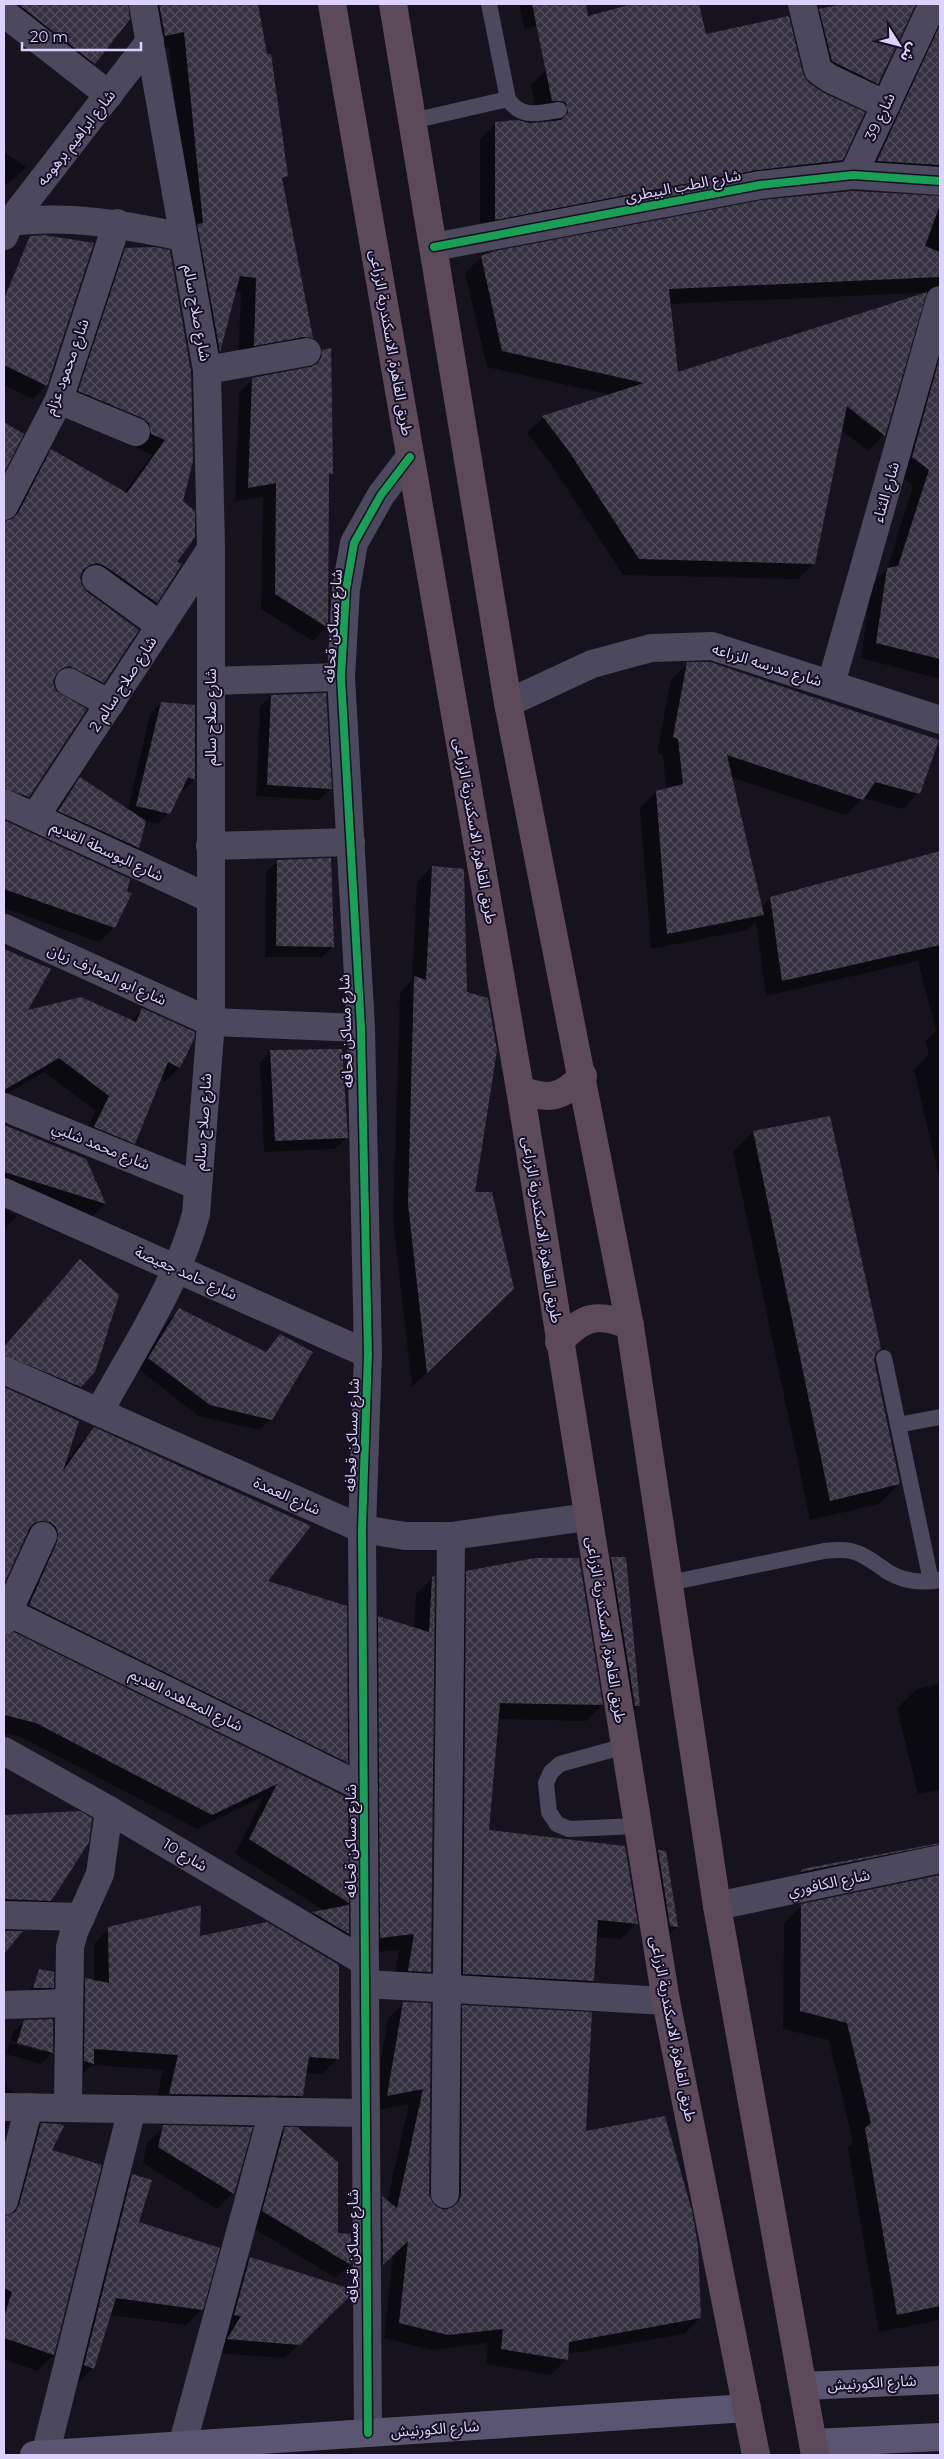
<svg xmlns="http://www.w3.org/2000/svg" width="944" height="2459" viewBox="0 0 944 2459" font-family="Montserrat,'Noto Sans Arabic',sans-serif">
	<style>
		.shadow { fill: #0007; fill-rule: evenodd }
		.building { fill: url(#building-cross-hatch) }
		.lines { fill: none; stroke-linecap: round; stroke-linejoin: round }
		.lane { stroke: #4c495e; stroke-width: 16 }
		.street { stroke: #4c495e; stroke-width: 28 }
		.secondary { stroke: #5a5570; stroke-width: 28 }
		.highway { stroke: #5c495a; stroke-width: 28 }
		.cycleway-casing { stroke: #150f22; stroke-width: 11 }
		.cycleway { stroke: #1a9f57; stroke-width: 8 }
		.labels { text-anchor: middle; stroke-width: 4; stroke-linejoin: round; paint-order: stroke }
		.street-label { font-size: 15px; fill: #ddd2fd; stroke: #150f22 }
	</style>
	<defs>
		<pattern id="building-cross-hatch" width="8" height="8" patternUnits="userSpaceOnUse" patternTransform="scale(1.25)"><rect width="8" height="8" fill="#363140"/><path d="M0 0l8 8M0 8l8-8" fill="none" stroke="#534e5c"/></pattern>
	</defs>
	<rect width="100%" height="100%" fill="#16131e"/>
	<!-- shadow -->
	<g class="shadow">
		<path d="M 4,4 L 127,4 L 129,19 L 94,63 L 80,78 Z"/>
		<path d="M 141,4 L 257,4 L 287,176 L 281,181 L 312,337 L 296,353 L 238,361 L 241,293 L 234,292 L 219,351 L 204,366 L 188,236 L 169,47 L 149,52 Z"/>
		<path d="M 519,4 L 585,4 L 585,5 L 574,16 L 525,29 Z"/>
		<path d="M 844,4 L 940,4 L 940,183 L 862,177 L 924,6 L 914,4 L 877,83 L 861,99 L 821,80 L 804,26 L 820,10 Z"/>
		<path d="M 546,70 L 802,74 L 842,160 L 826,176 L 480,234 L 480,139 L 496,123 L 552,123 L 551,119 L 537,116 L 531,85 Z"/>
		<path d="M 4,152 L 26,167 L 12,181 L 4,185 Z"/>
		<path d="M 853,192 L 940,197 L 940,292 L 669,304 L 677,374 L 925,294 L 884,435 L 868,451 L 841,430 L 814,563 L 798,579 L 623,575 L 553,467 L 527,433 L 543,417 L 611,395 L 487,367 L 465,273 L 481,257 ZM 843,402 L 877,428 L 877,431 L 842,403 Z"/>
		<path d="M 126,250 L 182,502 L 175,562 L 180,565 L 156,603 L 141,617 L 90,580 L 79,578 L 103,682 L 89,697 L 53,681 L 28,797 L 14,811 L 4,808 L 4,522 L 7,522 L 37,465 L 51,451 L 124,493 L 152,455 L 137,448 L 135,437 L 65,406 L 111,264 Z"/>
		<path d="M 32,251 L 46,385 L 33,399 L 4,385 L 4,297 Z"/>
		<path d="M 940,294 L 940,679 L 861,658 L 871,585 L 887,569 L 913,486 L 896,473 Z"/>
		<path d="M 323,351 L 332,473 L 328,477 L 327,627 L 313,641 L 261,609 L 263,497 L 235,501 L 239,393 L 253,379 L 308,369 L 309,366 Z"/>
		<path d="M 687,664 L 918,793 L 903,809 L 863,798 L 846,815 L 731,777 L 761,907 L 771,898 L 940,852 L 940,1181 L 914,1070 L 929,1054 L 925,1041 L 936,1031 L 918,961 L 766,996 L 756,922 L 747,930 L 651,949 L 640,808 L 656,792 L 666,789 L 663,755 L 657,753 L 671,680 Z"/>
		<path d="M 271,696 L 330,789 L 319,800 L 256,796 L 260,707 Z"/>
		<path d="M 161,703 L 194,706 L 194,780 L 183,791 L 181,789 L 169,813 L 158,824 L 145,821 L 138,848 L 127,858 L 48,822 L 69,790 L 80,779 L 128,810 L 150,714 Z"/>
		<path d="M 4,821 L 129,880 L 114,928 L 99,942 L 4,908 Z"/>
		<path d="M 278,861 L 333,946 L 322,957 L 265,957 L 266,872 Z"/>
		<path d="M 432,867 L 474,1194 L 512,1289 L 412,1387 L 393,1220 L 400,993 L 412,980 L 417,882 Z"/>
		<path d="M 4,951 L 49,970 L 26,1012 L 131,1021 L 143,1010 L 193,1039 L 179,1068 L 165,1082 L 159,1079 L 134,1143 L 120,1157 L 80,1141 L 96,1111 L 44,1072 L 6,1094 L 4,1083 Z"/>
		<path d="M 271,1051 L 346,1138 L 335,1149 L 264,1152 L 260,1062 Z"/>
		<path d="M 829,1118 L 873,1360 L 899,1484 L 879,1504 L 810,1520 L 733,1152 L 753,1132 Z"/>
		<path d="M 4,1126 L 85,1160 L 105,1204 L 91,1218 L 4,1190 Z"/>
		<path d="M 4,1209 L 17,1216 L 4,1230 Z"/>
		<path d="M 80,1261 L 80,1386 L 65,1401 L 4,1373 L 4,1347 Z"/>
		<path d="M 179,1310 L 264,1353 L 280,1336 L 271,1419 L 259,1430 L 199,1416 L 138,1369 L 168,1321 Z"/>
		<path d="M 4,1388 L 78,1421 L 64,1466 L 80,1443 L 95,1429 L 266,1582 L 347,1762 L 333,1776 L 15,1619 L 34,1536 L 25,1534 L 4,1581 Z"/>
		<path d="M 611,1558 L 639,1706 L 623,1721 L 595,1574 Z"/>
		<path d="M 467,1572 L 602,1705 L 586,1721 L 497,1719 L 487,1831 L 636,1923 L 621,1939 L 595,1937 L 593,1981 L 577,1997 L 447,1989 L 451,1588 Z"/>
		<path d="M 432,1578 L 430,1972 L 414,1987 L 393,1986 L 399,1950 L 365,1953 L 363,1633 L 379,1618 L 414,1629 L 416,1594 Z"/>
		<path d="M 4,1637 L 347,1798 L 348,1902 L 343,1907 L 348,1906 L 348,1934 L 332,1949 L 297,1929 L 313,1914 L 325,1911 L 235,1854 L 264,1796 L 197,1829 L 21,1737 L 4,1733 Z"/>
		<path d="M 940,1684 L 940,1790 L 918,1794 L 897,1708 L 917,1689 Z"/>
		<path d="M 79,1813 L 50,1900 L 36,1914 L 4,1914 L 4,1816 Z"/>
		<path d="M 940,1844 L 940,2320 L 879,2332 L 848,2147 L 853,2142 L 829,2040 L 783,2029 L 784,1923 L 802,1905 L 938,1877 L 938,1874 L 934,1866 L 784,1889 L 802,1871 Z"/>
		<path d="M 658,1851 L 665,1852 L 677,1927 L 661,1943 L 642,1867 Z"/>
		<path d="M 109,1928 L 199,1938 L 338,1966 L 337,2059 L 322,2074 L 305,2073 L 301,2096 L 286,2111 L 155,2109 L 163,2070 L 92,2065 L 78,2079 L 70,1995 L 86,1980 L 94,1981 L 94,1944 Z"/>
		<path d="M 45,1971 L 53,1987 L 42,1998 L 24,1996 Z"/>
		<path d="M 403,2003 L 430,2005 L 428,2194 L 431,2203 L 436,2208 L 446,2211 L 447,2022 L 463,2006 L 585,2132 L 700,2318 L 684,2334 L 567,2354 L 567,2359 L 551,2375 L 486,2364 L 488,2343 L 432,2350 L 384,2338 L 393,2254 L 367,2279 L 367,2213 L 382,2198 L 387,2202 L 409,2104 L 372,2111 L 388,2019 Z"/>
		<path d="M 24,2021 L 52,2053 L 41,2064 L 6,2054 L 13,2032 ZM 11,2041 L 43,2049 L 43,2052 L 10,2043 Z"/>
		<path d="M 4,2085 L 13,2092 L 4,2101 Z"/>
		<path d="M 4,2123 L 7,2124 L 4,2136 Z"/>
		<path d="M 41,2124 L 51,2151 L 100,2166 L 53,2355 L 37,2371 L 4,2359 L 4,2217 L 25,2141 Z"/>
		<path d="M 163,2127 L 233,2193 L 217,2209 L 143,2163 L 147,2143 Z"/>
		<path d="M 285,2129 L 350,2264 L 336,2278 L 248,2225 L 271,2143 ZM 319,2246 L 324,2246 L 342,2258 L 341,2260 Z"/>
		<path d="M 132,2175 L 138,2223 L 202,2309 L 186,2325 L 110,2315 L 93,2368 L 77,2384 L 68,2381 L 116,2191 Z"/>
		<path d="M 250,2258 L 336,2309 L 285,2358 L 214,2353 L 228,2329 L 221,2328 L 236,2272 Z"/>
	</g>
	<!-- building -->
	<g class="building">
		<path d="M 18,4 L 128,4 L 130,19 L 95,64 Z"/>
		<path d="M 159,4 L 258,4 L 267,54 L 271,54 L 288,176 L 282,178 L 313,338 L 304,337 L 254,346 L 256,278 L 240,276 L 220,352 L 197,224 L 203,223 L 184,32 L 165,36 Z"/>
		<path d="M 532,4 L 586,4 L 588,16 L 632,4 L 699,4 L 706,34 L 789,16 L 803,74 L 808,82 L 822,92 L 865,112 L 843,160 L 757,170 L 495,220 L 495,122 L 517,120 L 529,123 L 546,122 L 561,120 L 568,113 L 566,103 L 562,101 L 552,101 Z"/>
		<path d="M 843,4 L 916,4 L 878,84 L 832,61 L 819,9 Z"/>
		<path d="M 940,25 L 940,165 L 877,161 L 900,111 Z"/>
		<path d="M 853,191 L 940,196 L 940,205 L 925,246 L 940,252 L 940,277 L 669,289 L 678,372 L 927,292 L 885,436 L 847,406 L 815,564 L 639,559 L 568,450 L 542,416 L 644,383 L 502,351 L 481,256 L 495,251 L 762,200 Z"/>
		<path d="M 44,235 L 94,243 L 47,386 L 4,365 L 4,299 L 30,236 Z"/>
		<path d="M 154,247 L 170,250 L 191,372 L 193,461 L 183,501 L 195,511 L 195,537 L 177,562 L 182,564 L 157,603 L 105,566 L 97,563 L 90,565 L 83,570 L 80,578 L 82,585 L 86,591 L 139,630 L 104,683 L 69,666 L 61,669 L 56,674 L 53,683 L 56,691 L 87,709 L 29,797 L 4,788 L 4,521 L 12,519 L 18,513 L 51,449 L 127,493 L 165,440 L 151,434 L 149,423 L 142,418 L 78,391 L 125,248 Z"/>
		<path d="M 331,348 L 333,474 L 329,474 L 328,628 L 275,594 L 276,483 L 248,488 L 252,378 L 310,367 L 317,364 L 321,358 L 322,350 Z"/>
		<path d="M 940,356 L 940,659 L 876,643 L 887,568 L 898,566 L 929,470 L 912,457 Z"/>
		<path d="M 4,422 L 24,434 L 4,473 Z"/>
		<path d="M 687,662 L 710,662 L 939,740 L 920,794 L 875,782 L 863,800 L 727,755 L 764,915 L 667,934 L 656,791 L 683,784 L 678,739 L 673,737 Z"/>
		<path d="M 326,693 L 332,789 L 267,785 L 271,695 Z"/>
		<path d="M 161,702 L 195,705 L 195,780 L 188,777 L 170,814 L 136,806 Z"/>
		<path d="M 80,777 L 146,821 L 139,848 L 58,811 Z"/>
		<path d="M 4,820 L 130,879 L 127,892 L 132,893 L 115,928 L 4,889 Z"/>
		<path d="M 940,851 L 940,945 L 782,981 L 770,897 Z"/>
		<path d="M 331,858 L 334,947 L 276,946 L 277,860 Z"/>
		<path d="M 432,866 L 464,869 L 467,992 L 488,998 L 497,1050 L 475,1192 L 492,1192 L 514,1289 L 427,1373 L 408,1204 L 414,976 L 426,980 Z"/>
		<path d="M 4,949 L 51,969 L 28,1010 L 81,997 L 136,1022 L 142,1008 L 195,1032 L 194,1039 L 180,1068 L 168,1062 L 135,1144 L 94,1127 L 109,1096 L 59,1058 L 4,1090 Z"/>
		<path d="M 342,1049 L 348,1138 L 275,1141 L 270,1050 Z"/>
		<path d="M 830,1116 L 881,1348 L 875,1354 L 874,1360 L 900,1484 L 830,1501 L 753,1131 Z"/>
		<path d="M 4,1125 L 86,1159 L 106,1204 L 4,1172 Z"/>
		<path d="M 80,1259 L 119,1295 L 95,1372 L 81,1387 L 4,1355 L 4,1347 Z"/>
		<path d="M 179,1308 L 266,1352 L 280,1334 L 313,1352 L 272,1420 L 210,1405 L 148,1358 Z"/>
		<path d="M 4,1387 L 79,1421 L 63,1471 L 94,1427 L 311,1526 L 268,1581 L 347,1606 L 348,1763 L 29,1605 L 57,1542 L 58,1534 L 56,1527 L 50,1522 L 41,1521 L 34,1523 L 29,1529 L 4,1584 Z"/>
		<path d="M 611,1557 L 626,1557 L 640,1706 L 635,1706 Z"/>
		<path d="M 535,1558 L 579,1558 L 603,1705 L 500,1703 L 489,1830 L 625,1846 L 638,1924 L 598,1920 L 594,1981 L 463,1974 L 466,1571 Z"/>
		<path d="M 435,1576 L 431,1972 L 408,1971 L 414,1934 L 380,1938 L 378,1616 L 429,1632 L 432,1577 Z"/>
		<path d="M 14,1632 L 348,1798 L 349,1903 L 249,1839 L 277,1784 L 212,1815 L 36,1723 L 4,1715 L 4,1636 Z"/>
		<path d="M 80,1811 L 92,1818 L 89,1842 L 55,1895 L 50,1901 L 4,1899 L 4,1815 Z"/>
		<path d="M 940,1843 L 940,1844 L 801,1872 L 802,1869 Z"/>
		<path d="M 658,1850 L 666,1851 L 678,1927 L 670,1926 Z"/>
		<path d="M 940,1875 L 940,2306 L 897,2315 L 865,2128 L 871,2123 L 847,2023 L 800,2011 L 801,1904 Z"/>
		<path d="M 201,1905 L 200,1936 L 267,1922 L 339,1965 L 339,2059 L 309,2057 L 303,2096 L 169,2094 L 178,2055 L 94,2049 L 94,2064 L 84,2061 L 85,1978 L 109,1983 L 108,1927 Z"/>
		<path d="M 349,1905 L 349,1934 L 312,1912 Z"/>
		<path d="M 4,1931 L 23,1931 L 4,1954 Z"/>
		<path d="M 39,1969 L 54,1972 L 54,1988 L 33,1988 Z"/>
		<path d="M 403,2002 L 431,2003 L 429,2194 L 432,2202 L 437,2207 L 444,2210 L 453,2207 L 459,2201 L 461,2194 L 462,2005 L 592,2012 L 586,2131 L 665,2116 L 692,2211 L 698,2245 L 701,2318 L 569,2342 L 568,2360 L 501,2349 L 503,2329 L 448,2335 L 399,2323 L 408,2241 L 383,2265 L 382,2196 L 397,2208 L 423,2089 L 387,2096 Z"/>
		<path d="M 53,2019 L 53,2053 L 17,2043 L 24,2020 Z"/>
		<path d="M 41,2123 L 60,2124 L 64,2126 L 52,2150 L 102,2165 L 54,2355 L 4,2338 L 4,2317 L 12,2292 L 4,2288 L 4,2216 L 15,2212 L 19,2205 Z"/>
		<path d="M 163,2125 L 253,2127 L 234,2194 L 158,2147 Z"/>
		<path d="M 285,2127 L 297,2127 L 338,2162 L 338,2233 L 351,2234 L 351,2265 L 262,2211 Z"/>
		<path d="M 132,2174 L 152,2180 L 139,2222 L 220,2248 L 203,2310 L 116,2298 L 94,2369 L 84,2365 Z"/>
		<path d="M 250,2257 L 351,2289 L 351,2295 L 300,2345 L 227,2339 L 241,2316 L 234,2315 Z"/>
	</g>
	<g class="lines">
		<!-- lane -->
		<g class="lane">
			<path d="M 489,4 L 508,99 C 521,119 539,113 559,110"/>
			<path d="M 412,121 L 508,99"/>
			<path d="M 884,1358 L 931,1581"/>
			<path d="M 898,1425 L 940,1417"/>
			<path d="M 669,1583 L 824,1551 C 833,1550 842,1549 851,1551 C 865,1554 876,1564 888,1572 C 904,1582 922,1583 940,1580"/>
			<path d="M 625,1746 L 560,1764 L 551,1772 L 546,1783 L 549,1812 L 557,1824 L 569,1829 L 637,1826"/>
		</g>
		<!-- street -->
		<g class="street">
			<path d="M 802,4 L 818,70 L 829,78 L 886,105"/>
			<path d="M 4,13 L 109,95"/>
			<path d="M 853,175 L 933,4"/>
			<path d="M 4,223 C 67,214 121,224 183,237"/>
			<path d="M 4,236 L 10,222 L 150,41"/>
			<path d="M 434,247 L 760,185 L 853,175 L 940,181"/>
			<path d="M 207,370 L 307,352"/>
			<path d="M 59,400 L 136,432"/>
			<path d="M 4,506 L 59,400 L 117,223"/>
			<path d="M 96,579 L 161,626"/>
			<path d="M 211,681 L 341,677"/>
			<path d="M 69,682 L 110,704"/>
			<path d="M 831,684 L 940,300"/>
			<path d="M 508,703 L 592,664 L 651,648 L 712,646 L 940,720"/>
			<path d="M 4,803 L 211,899"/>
			<path d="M 35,817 L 211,549"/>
			<path d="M 210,846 L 351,842"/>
			<path d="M 4,928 L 211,1022 L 361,1028"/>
			<path d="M 4,1107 L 198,1186"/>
			<path d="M 4,1192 L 368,1354"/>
			<path d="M 4,1370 L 362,1529 L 405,1536 L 451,1536 L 587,1517"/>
			<path d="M 99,1412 C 133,1350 178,1282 196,1214 L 211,1022 L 211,549 L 207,370 L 143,4"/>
			<path d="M 8,1612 L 364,1788"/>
			<path d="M 4,1621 L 43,1536"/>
			<path d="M 4,1751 L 109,1810 L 365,1962"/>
			<path d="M 717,1906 L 940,1859"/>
			<path d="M 4,1915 L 81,1917"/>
			<path d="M 366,1984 L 666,2001"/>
			<path d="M 4,2005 L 69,2003"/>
			<path d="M 4,2107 L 366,2113"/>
			<path d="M 68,2108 L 70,1947 L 74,1932 L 100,1874 L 109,1810"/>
			<path d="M 445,2194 L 451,1536"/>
			<path d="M 4,2201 L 29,2107"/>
			<path d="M 368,2433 L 362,1529 L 368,1354 L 361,1028 L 341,677 L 346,589 L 354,543 L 381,495 L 410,457"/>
			<path d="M 182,2446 L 273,2111"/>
			<path d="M 45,2455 L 132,2109"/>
		</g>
		<!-- secondary -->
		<g class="secondary">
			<path d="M 803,2386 L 940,2380"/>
			<path d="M 813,2443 L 940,2437"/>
			<path d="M 34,2455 L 747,2408"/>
		</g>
		<!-- highway -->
		<g class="highway">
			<path d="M 332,4 L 520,1089 L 666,2001 L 756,2455"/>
			<path d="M 393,4 L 508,703 L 630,1326 L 717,1906 L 815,2455"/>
			<path d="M 520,1089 C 547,1101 562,1098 583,1076"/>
			<path d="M 559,1342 C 583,1316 598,1312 630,1326"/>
		</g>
		<defs>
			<g id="cycleway">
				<path d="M 434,247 L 760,185 L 853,175 L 940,181"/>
				<path d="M 368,2433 L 362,1529 L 368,1354 L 361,1028 L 341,677 L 346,589 L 354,543 L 381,495 L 410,457"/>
			</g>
		</defs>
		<!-- cycleway casing -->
		<use href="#cycleway" class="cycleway-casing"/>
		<!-- cycleway -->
		<use href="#cycleway" class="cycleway"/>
	</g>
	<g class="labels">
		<!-- street labels -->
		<g class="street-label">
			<text transform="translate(880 117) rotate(-65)" y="5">شارع 39</text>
			<text transform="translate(76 138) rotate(-52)" y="5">شارع ابراهيم برهومه</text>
			<text transform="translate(683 186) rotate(-11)" y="5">شارع الطب البيطرى</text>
			<text transform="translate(197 313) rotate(80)" y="5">شارع صلاح سالم</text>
			<text transform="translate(391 343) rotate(80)" y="5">طريق القاهرة, الاسكندرية الزراعى</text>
			<text transform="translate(67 367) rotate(-70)" y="5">شارع محمود عزام</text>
			<text transform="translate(886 492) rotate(-74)" y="5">شارع الثناء</text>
			<text transform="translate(333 626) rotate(-86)" y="5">شارع مساكن قحافه</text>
			<text transform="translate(767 665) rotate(17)" y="5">شارع مدرسه الزراعه</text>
			<text transform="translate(123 684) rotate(-57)" y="5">شارع صلاح سالم 2</text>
			<text transform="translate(211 717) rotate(-90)" y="5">شارع صلاح سالم</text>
			<text transform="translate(475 831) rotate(80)" y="5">طريق القاهرة, الاسكندرية الزراعى</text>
			<text transform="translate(107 851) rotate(25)" y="5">شارع البوسطة القديم</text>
			<text transform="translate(107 975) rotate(24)" y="5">شارع ابو المعارف زيان</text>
			<text transform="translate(346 1031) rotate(-92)" y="5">شارع مساكن قحافه</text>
			<text transform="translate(203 1122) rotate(-86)" y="5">شارع صلاح سالم</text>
			<text transform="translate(101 1146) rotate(22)" y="5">شارع محمد شلبي</text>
			<text transform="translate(542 1230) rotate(81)" y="5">طريق القاهرة, الاسكندرية الزراعى</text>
			<text transform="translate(186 1273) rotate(24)" y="5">شارع حامد جعيصة</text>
			<text transform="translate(352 1435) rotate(-88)" y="5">شارع مساكن قحافه</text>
			<text transform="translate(287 1496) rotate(24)" y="5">شارع العمدة</text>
			<text transform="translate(606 1630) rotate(81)" y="5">طريق القاهرة, الاسكندرية الزراعى</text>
			<text transform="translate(186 1700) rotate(26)" y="5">شارع المعاهده القديم</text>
			<text transform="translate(351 1841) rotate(-90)" y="5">شارع مساكن قحافه</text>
			<text transform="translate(185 1855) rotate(31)" y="5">شارع 10</text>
			<text transform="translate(829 1883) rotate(-12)" y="5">شارع الكافوري</text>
			<text transform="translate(673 2029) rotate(79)" y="5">طريق القاهرة, الاسكندرية الزراعى</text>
			<text transform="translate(353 2246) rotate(-90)" y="5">شارع مساكن قحافه</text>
			<text transform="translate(872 2383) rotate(-3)" y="5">شارع الكورنيش</text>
			<text transform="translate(435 2429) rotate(-4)" y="5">شارع الكورنيش</text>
		</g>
	</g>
	<!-- border -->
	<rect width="944" height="2459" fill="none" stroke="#ddd2fd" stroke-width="10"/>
	<!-- north arrow -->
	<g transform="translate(899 45) rotate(126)" stroke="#150f22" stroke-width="4" paint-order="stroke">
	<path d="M0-4L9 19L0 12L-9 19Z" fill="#ddd2fd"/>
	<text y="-8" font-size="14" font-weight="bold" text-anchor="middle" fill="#ddd2fd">ش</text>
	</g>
	<!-- scale -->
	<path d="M22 42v8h119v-8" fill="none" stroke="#ddd2fd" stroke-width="2.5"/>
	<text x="30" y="42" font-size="15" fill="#ddd2fd" stroke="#150f22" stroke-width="4" paint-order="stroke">20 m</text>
</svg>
